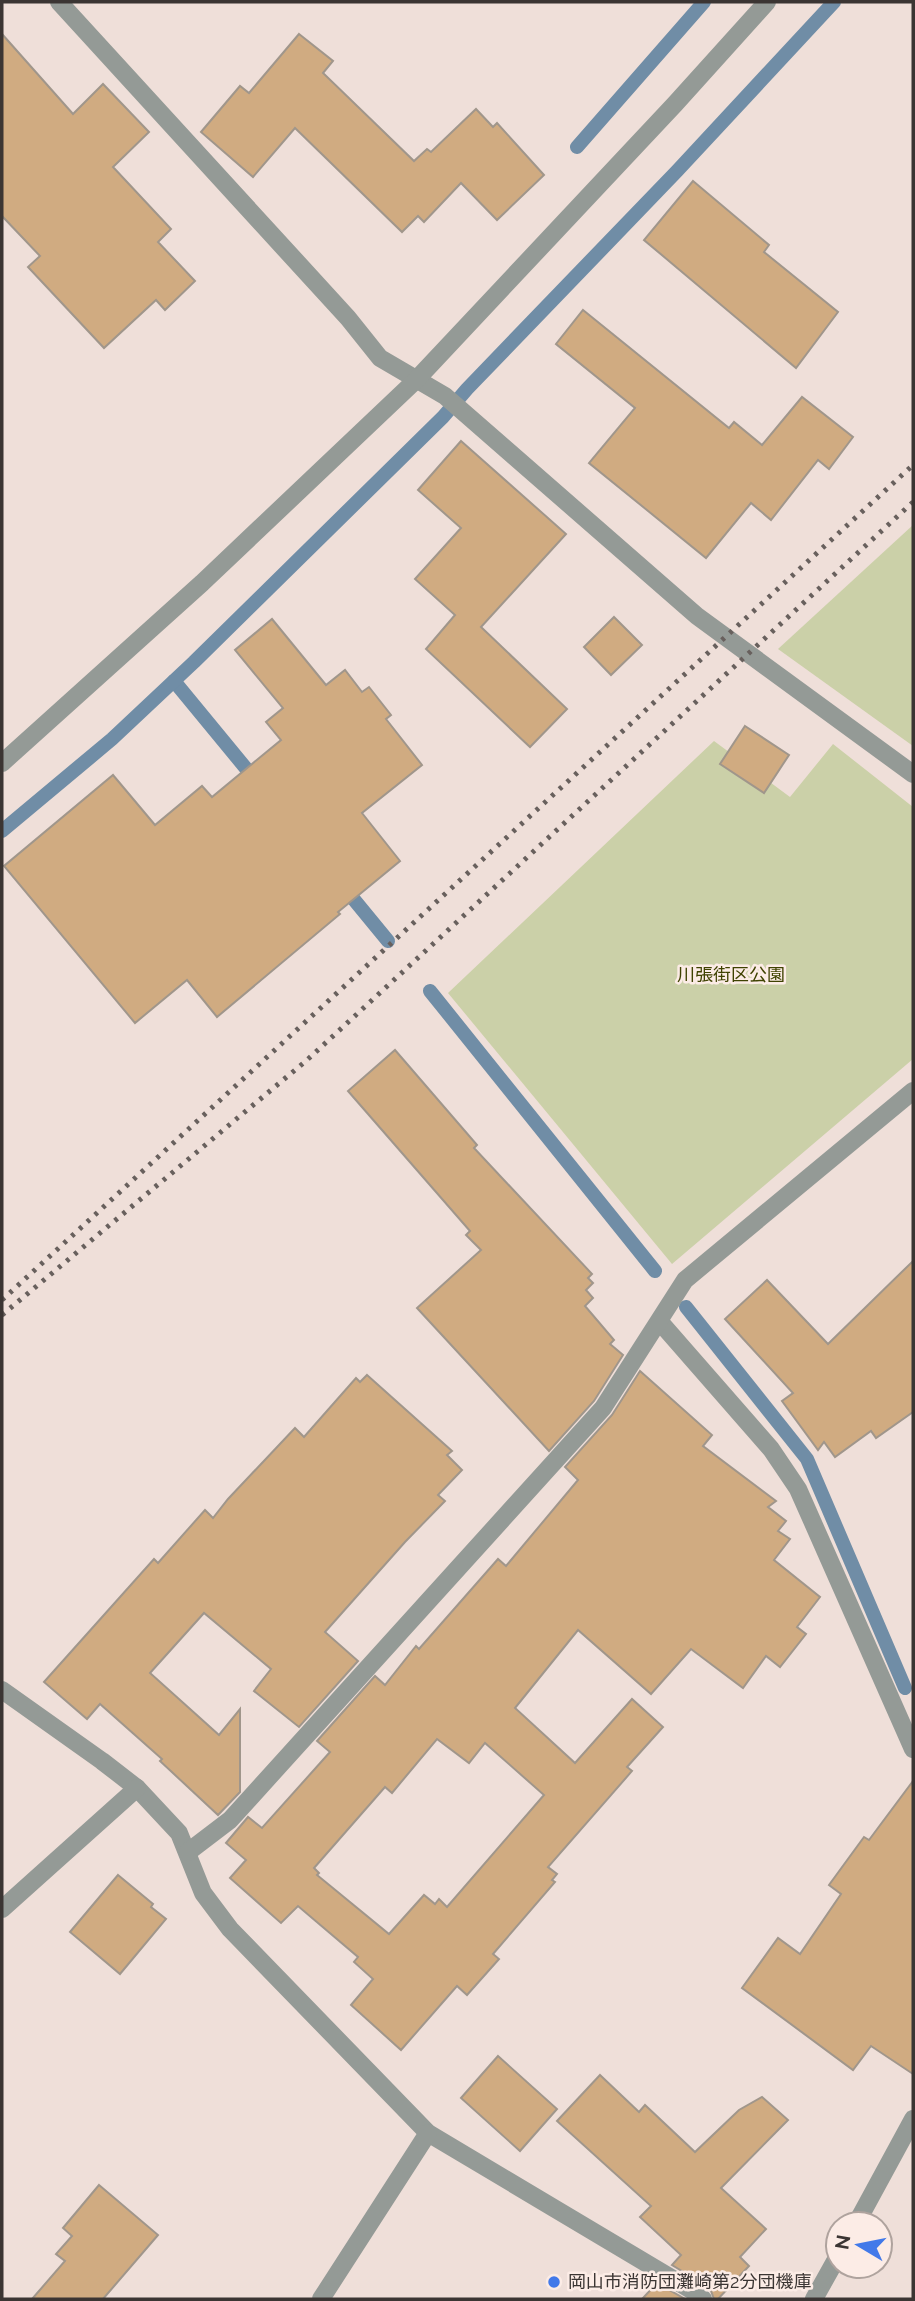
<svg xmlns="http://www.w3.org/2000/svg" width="915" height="2301" viewBox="0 0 915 2301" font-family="Raleway,'Noto Sans JP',sans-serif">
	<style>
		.green { fill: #cbd0a8 }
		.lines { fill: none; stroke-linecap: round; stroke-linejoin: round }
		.stream { stroke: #708da6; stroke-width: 14 }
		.building { fill: #d0ab81; stroke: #a0968b; stroke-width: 2; fill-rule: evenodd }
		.minor { stroke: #949a96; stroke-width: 18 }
		.rail { stroke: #68605d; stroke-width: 5; stroke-dasharray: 3.5 7; stroke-linecap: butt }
		.poi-dot { fill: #4279e9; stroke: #fcece6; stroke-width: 2.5 }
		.labels { text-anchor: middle; stroke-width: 5; stroke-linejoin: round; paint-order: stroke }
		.park-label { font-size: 18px; fill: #3f4201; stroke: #fcece6 }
		.poi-label { font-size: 18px; fill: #3b3533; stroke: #fcece6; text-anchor: start }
	</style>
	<rect width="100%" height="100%" fill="#efdfd9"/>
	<!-- green -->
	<g class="green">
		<path d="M 913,525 L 913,746 L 778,649 Z"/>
		<path d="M 714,741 L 790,797 L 833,744 L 913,807 L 913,1059 L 672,1264 L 448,993 Z"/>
	</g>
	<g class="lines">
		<!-- stream -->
		<g class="stream">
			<path d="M 577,147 L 704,2"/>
			<path d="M 174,681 L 258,783"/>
			<path d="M 2,831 L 112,739 L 194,662 L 443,417 L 467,389 L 677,171 L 834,2"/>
			<path d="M 342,885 L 388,941"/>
			<path d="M 430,991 L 655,1271"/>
			<path d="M 686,1307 L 807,1459 L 905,1688"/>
		</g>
	</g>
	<!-- building -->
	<g class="building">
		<path d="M 2,34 L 73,114 L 103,84 L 149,132 L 113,167 L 171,229 L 158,242 L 195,281 L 165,310 L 156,300 L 104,348 L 28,267 L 40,256 L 2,216 Z"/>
		<path d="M 299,34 L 333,61 L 323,73 L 414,161 L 427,149 L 431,152 L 476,109 L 493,127 L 497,123 L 544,175 L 497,220 L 461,183 L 424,222 L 418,216 L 402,232 L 295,128 L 253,177 L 201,132 L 240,86 L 249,93 Z"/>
		<path d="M 693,181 L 769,245 L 764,252 L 838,312 L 796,368 L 644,240 Z"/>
		<path d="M 583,310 L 729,428 L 734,422 L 762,445 L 802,397 L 853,437 L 829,469 L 818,460 L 771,520 L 751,503 L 706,558 L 589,463 L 635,408 L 556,344 Z"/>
		<path d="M 461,441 L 566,534 L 481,627 L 567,709 L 530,747 L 426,649 L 455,615 L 415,579 L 461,528 L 418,490 Z"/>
		<path d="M 614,617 L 642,645 L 611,675 L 584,647 Z"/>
		<path d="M 272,619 L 326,685 L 345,670 L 362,692 L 369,687 L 391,715 L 386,719 L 422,765 L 362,813 L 400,861 L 338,912 L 340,914 L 217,1017 L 187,980 L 135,1023 L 4,866 L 113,775 L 155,825 L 202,786 L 212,797 L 281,740 L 266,722 L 283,708 L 235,650 Z"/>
		<path d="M 745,726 L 789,755 L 764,793 L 720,764 Z"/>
		<path d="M 395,1050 L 477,1145 L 474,1148 L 592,1274 L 588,1278 L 593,1283 L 586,1290 L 593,1298 L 585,1306 L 614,1340 L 610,1344 L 623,1355 L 594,1401 L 549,1451 L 417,1308 L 481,1250 L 466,1235 L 470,1231 L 348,1091 Z"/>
		<path d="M 913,1261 L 913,1412 L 876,1438 L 871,1431 L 835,1457 L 824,1442 L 818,1450 L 782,1401 L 793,1393 L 725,1319 L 767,1280 L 828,1344 Z"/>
		<path d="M 640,1371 L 712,1435 L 703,1446 L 776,1501 L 768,1507 L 786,1521 L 778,1531 L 790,1539 L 774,1560 L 820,1597 L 797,1627 L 806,1634 L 780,1667 L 766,1656 L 743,1688 L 691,1649 L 651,1694 L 578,1630 L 515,1708 L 575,1763 L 632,1699 L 663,1727 L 627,1767 L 632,1771 L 548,1867 L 557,1874 L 552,1880 L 555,1882 L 493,1954 L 499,1959 L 467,1995 L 457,1986 L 401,2050 L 351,2005 L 373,1979 L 354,1962 L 358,1957 L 298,1906 L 281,1923 L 230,1878 L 246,1860 L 226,1843 L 248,1817 L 262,1828 L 330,1752 L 317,1741 L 375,1676 L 385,1685 L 416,1646 L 419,1649 L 498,1559 L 506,1566 L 578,1480 L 565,1467 L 612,1415 ZM 437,1739 L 469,1763 L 485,1743 L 544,1795 L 447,1907 L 439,1899 L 435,1904 L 424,1895 L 389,1934 L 317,1875 L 319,1873 L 314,1868 L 385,1787 L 392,1793 Z"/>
		<path d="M 367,1375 L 452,1451 L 447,1455 L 462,1470 L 438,1495 L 445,1501 L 405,1542 L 325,1632 L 358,1661 L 299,1727 L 254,1691 L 271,1669 L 204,1613 L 150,1673 L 219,1735 L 240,1709 L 240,1792 L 218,1815 L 160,1761 L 162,1759 L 100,1704 L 87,1719 L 44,1682 L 154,1559 L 158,1563 L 205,1510 L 213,1518 L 228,1499 L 295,1428 L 304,1437 L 356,1378 L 360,1382 Z"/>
		<path d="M 913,1781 L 913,2074 L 871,2046 L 853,2070 L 742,1988 L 778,1938 L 800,1954 L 841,1894 L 829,1885 L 864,1837 L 869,1840 Z"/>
		<path d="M 118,1875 L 153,1904 L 151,1907 L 166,1919 L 120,1974 L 70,1932 Z"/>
		<path d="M 498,2056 L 557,2109 L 520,2151 L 461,2098 Z"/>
		<path d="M 600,2075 L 639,2112 L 645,2105 L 695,2152 L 739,2110 L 762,2097 L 788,2120 L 721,2188 L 766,2229 L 740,2257 L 749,2266 L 718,2299 L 714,2299 L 711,2291 L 700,2282 L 672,2265 L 681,2255 L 640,2217 L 651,2206 L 557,2121 Z"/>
		<path d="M 99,2185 L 158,2235 L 103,2299 L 32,2299 L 65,2261 L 56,2254 L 72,2236 L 63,2228 Z"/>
		<path d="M 657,2283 L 685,2299 L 642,2299 Z"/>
	</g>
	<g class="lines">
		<!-- minor -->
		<g class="minor">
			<path d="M 59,2 L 348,318 L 380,358 L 445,396 L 697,616 L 913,774"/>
			<path d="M 2,763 L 202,583 L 416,380 L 675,104 L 767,2"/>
			<path d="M 660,1322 L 771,1449 L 798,1489 L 913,1749"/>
			<path d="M 2,1690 L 102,1761 L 137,1788 L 179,1833 L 203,1893 L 230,1929 L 428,2133 L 693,2291 L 703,2299"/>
			<path d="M 188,1852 L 230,1820 L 603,1408 L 685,1280 L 913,1091"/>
			<path d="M 2,1909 L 137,1788"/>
			<path d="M 856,2224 L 913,2119"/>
			<path d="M 321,2299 L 428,2133"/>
			<path d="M 814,2299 L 838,2256"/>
		</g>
		<!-- rail -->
		<g class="rail">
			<path d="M 2,1300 L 913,465"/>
			<path d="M 2,1315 L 307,1060 L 913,502"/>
		</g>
	</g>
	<!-- markers -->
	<circle class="poi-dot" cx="554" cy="2282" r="7"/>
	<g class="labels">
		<!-- park labels -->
		<g class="park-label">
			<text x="731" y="981">川張街区公園</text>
		</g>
		<!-- poi labels -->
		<g class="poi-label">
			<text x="568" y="2288">岡山市消防団灘崎第2分団機庫</text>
		</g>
	</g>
	<!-- border -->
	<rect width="915" height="2301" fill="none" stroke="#3b3533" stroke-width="7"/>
	<!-- north arrow -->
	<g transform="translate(859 2245) rotate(280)"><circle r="33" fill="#fcece6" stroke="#afa39e" stroke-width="2"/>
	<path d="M0-5L12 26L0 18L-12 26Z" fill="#4279e9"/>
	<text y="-10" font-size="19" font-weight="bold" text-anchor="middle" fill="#3b3533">N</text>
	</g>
</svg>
